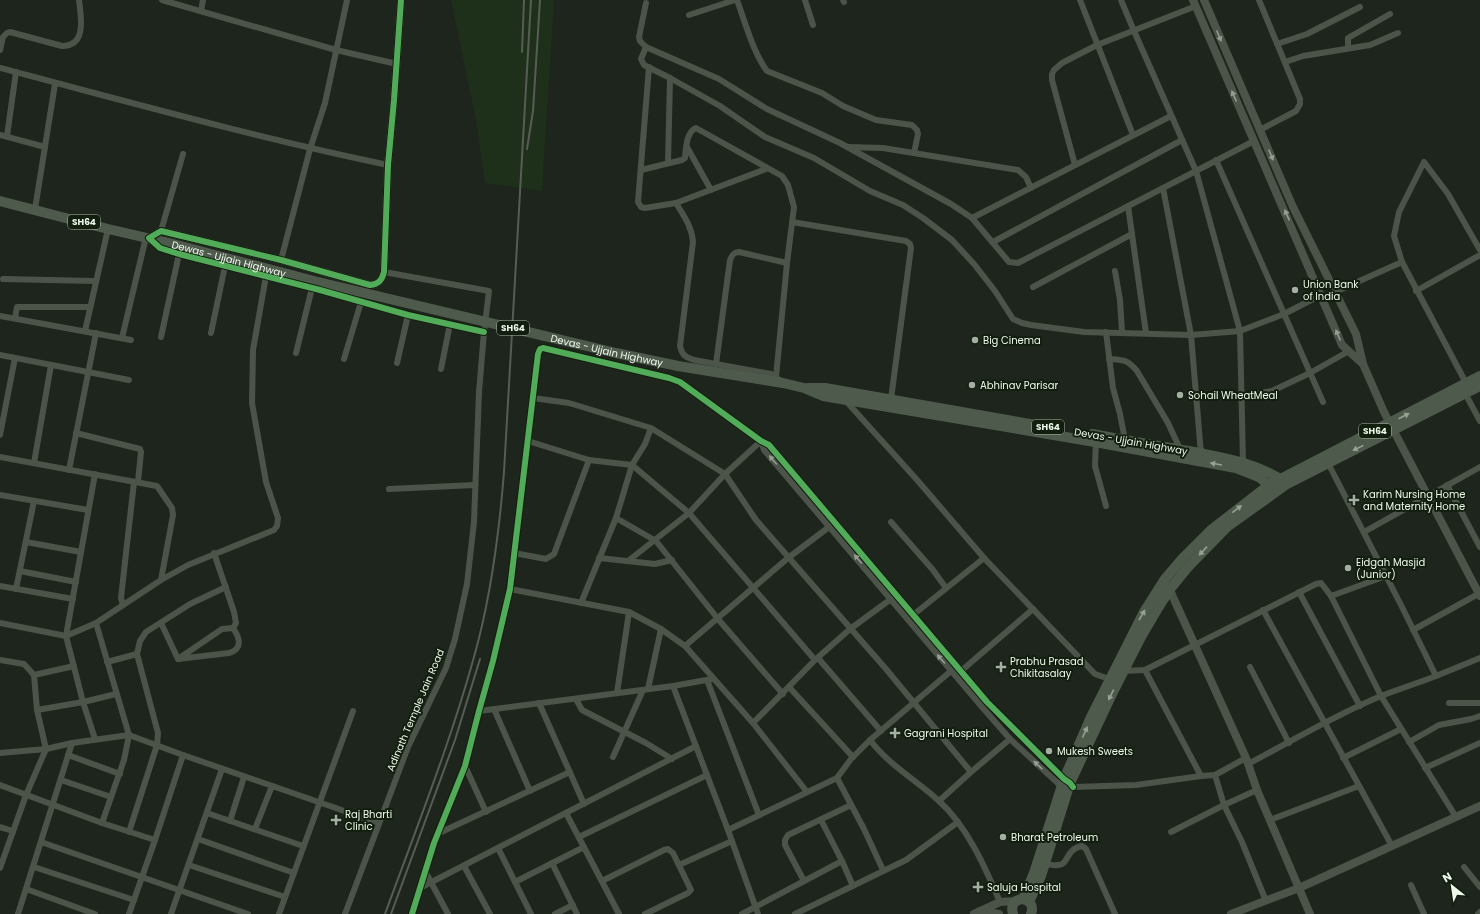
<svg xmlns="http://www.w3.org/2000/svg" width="1480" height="914" viewBox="0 0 1480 914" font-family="Poppins,sans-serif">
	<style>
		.built { fill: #1e2f1a }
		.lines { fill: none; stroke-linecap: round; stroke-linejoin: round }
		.minor { stroke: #4c544a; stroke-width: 6 }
		.tertiary { stroke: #4c544a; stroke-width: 8 }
		.primary { stroke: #4e5b4c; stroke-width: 10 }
		.rail { stroke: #575d55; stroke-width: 2 }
		.cycleway-casing { stroke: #121f0f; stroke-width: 8 }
		.cycleway { stroke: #51ab58; stroke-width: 6 }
		.oneway { fill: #959d92 }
		.oneway2 { fill: #96a194 }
		.poi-dot { fill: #a5aea3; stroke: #121f0f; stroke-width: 1.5 }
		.labels { text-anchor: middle; stroke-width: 4; stroke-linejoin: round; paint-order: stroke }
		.shield { fill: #121f0f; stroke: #acb6a9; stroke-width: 1 }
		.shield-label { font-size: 9px; font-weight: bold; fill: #eef7eb }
		.street-label { font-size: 10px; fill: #eef7eb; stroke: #121f0f }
		.poi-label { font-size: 10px; fill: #eef7eb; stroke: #121f0f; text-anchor: start }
	</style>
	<rect width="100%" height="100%" fill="#1e251c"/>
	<!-- built -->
	<path class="built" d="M 451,0 L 554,0 L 542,191 L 485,183 L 476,120 Z"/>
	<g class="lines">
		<!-- minor -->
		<g class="minor">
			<path d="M 162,0 L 336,50 L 397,64"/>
			<path d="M 737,0 C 745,22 753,52 767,71 L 822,93 L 843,106 L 876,120 L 912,125 L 917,130 L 918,134 L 914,153"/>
			<path d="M 805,0 L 813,25"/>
			<path d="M 843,0 L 844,2"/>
			<path d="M 1080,0 L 1133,135"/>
			<path d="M 1121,0 L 1134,31 L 1196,171 L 1240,331 L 1243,462"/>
			<path d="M 1259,0 L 1300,99 L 1300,104 L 1296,111 L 1260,130"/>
			<path d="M 646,3 L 639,37 L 640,41 L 646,47 L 719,79 L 767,109 L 840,143 L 951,204 L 972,218 L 1009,262 L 1018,263 L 1254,141"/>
			<path d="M 201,11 L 203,0"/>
			<path d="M 689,15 L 735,0"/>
			<path d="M 1277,44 L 1307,34 L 1360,7"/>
			<path d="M 646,47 L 641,59 L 644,65 L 670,78 L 720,106 L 765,137 L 814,158 L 870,191 L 903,205 L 923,218 L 952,240 L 974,264 L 995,291 L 1013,319 L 1022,323 L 1031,325 L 1084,332 L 1191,335 L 1240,331 L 1284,314 L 1321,295"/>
			<path d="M 1348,48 L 1348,38 L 1390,14"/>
			<path d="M 0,50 L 3,37 L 7,33 L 10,32 L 62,46 C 87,46 81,17 79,0"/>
			<path d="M 1285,62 L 1303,56 L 1370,45 L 1398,33"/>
			<path d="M 649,67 L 638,202 L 641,207 L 645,208 L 676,203 C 684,216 692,227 693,242 L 680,346 C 682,355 685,357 694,360 L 771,374 L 782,382"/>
			<path d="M 0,68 C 129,102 258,138 388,165"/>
			<path d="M 0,135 L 45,147"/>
			<path d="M 7,136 L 16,72"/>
			<path d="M 687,147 L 711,190"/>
			<path d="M 848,147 L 883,148 L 1018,170 L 1026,177 L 1031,188"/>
			<path d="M 1216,160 L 1323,402"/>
			<path d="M 668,163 L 670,78"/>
			<path d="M 1075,165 L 1052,80 L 1052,74 L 1054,70 L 1062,63 L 1097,45 L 1196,6"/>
			<path d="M 641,170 L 682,160 L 685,158 C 686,149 686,132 696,128 L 782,176 L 788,185 L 794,207 L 787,263 L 776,377"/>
			<path d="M 1163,188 L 1191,335 L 1201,454"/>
			<path d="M 676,203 L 766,169"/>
			<path d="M 1128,206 L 1146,333"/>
			<path d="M 35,209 L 55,84"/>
			<path d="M 972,218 L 1171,116"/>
			<path d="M 792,222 L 906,241 L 910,244 L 911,248 L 891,399"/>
			<path d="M 161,231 L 183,154"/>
			<path d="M 151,240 L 160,248 L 179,254 L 320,290 L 408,315 L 484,332"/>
			<path d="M 993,242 L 1182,140"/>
			<path d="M 281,260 L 310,149 L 325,103 L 347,0"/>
			<path d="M 1402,262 L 1466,383"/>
			<path d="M 1115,271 L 1120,300 L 1122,332"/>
			<path d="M 3,279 L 95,281"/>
			<path d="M 1033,287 L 1132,234"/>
			<path d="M 1416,291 L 1480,255"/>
			<path d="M 1335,292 L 1402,262 L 1394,236 L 1399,212 L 1424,162 L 1448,194 L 1480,250"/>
			<path d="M 0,316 L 131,340"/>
			<path d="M 15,318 L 17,307 L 90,307"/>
			<path d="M 85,331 L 108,229"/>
			<path d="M 1106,332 L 1113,388 L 1120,414 L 1125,440"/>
			<path d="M 211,333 L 225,266"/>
			<path d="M 161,337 L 179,254"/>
			<path d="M 122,338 L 146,237"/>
			<path d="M 296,353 L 312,288"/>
			<path d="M 0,355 L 129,380"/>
			<path d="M 344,359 L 361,302"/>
			<path d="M 1109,359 C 1123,360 1127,359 1137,371 L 1168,423 L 1180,449"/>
			<path d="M 397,363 L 408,315"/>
			<path d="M 716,364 L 730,260 C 732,255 734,252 739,252 L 787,263"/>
			<path d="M 441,369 L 450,324"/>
			<path d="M 1465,393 L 1480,421"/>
			<path d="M 1242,396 L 1272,391 L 1310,373 L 1349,351"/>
			<path d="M 533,398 L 569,403 L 651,428 L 725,474 L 756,520 L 886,669 L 971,772"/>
			<path d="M 845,400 L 918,481 L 984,558 L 1095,674 L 1109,679"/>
			<path d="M 76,433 L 140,449 L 141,452 L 138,482"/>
			<path d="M 0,435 L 15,358"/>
			<path d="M 1096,439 L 1095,466 L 1106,506"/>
			<path d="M 528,441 L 589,460 L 632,465 L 689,513 L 815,660"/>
			<path d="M 761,441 L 764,450 L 982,707 L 1010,739 L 1062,787 L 1068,790 L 1073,787 L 1136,785 L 1201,776 L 1215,775 L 1246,758"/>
			<path d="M 0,457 L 157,486 L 172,508 L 173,515 L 161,580"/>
			<path d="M 34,463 L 51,365"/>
			<path d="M 1328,463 L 1401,605 L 1436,676 L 1480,658"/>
			<path d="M 69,470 L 96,333"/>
			<path d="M 95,474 L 66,636 L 83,702 L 95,739"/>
			<path d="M 1447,485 L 1480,547"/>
			<path d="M 389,489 L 475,485"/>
			<path d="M 0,495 L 88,510"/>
			<path d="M 616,518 L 656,541 L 718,619 L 783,694"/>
			<path d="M 891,522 L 933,570 L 946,588"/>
			<path d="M 1364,532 L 1480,467"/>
			<path d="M 26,542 L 81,552"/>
			<path d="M 214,553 L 234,612 L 236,623 L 233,628"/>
			<path d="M 514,553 L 546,559 L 554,554 L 589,460"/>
			<path d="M 599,558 L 655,564 L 672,560"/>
			<path d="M 628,561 L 689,513 L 725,474 L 761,441"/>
			<path d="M 20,571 L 76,582"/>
			<path d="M 0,586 L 73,599"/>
			<path d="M 16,589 L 34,501"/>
			<path d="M 510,589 L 629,612 L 661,629 L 685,646 L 753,723 L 807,792"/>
			<path d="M 1299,592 L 1360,706"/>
			<path d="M 1331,596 L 1381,696 L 1456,817"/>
			<path d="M 581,603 L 616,518 L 632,465 L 645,444 L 651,428"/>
			<path d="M 123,605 L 121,598 L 134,482"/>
			<path d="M 1263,610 L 1392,846"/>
			<path d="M 913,615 L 984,558"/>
			<path d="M 0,623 L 66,636 L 96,623 L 161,580 L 188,565 L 274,530 L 277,526 L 278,518 L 266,482 L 252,403 L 253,350 L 266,276"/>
			<path d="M 96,623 L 129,735 L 124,760 L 102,823"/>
			<path d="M 161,623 L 178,659"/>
			<path d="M 233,628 C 240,638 243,649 229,653 L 178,659 L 222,629 Z"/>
			<path d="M 1413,630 L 1480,593"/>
			<path d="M 685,646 L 788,558 L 829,527"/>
			<path d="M 818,658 L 881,731"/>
			<path d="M 0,660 L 24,664 L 34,675 L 37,710 L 46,749 L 26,795 L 0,868"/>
			<path d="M 107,662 L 137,654"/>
			<path d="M 1250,667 L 1289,743"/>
			<path d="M 1145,670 L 1201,776"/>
			<path d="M 961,671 L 1033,609"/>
			<path d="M 1123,671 L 1145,670 L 1316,584 L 1321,583 L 1331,596 L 1386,576"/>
			<path d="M 34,675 L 74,666"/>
			<path d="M 707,680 L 759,815"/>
			<path d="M 673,686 L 728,830 L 758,914"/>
			<path d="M 789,687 L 853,757"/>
			<path d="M 648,689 L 661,629"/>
			<path d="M 617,693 L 629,612"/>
			<path d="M 576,699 L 582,710 L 646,743 L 672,759"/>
			<path d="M 539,703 L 584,804"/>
			<path d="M 1449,703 L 1480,703"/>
			<path d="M 494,709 L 530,791"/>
			<path d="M 37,710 L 83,702 L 116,694"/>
			<path d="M 479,711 L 673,686 L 712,679"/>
			<path d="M 753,723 L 815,660 L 850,629 L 891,599"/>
			<path d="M 870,740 C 889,765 916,780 939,801 C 967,826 985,867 1000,902"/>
			<path d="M 1409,742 L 1439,725 L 1471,719 L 1480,716"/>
			<path d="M 0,753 L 46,749 L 72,743 L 129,735 L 183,755 L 379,823"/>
			<path d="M 68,755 L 120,774"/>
			<path d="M 613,757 L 643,690"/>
			<path d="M 1343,758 L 1401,729"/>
			<path d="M 1248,764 C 1292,741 1335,715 1381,696 C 1399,689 1418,683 1436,676"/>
			<path d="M 465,766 L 486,812"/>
			<path d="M 1425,768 L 1480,743"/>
			<path d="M 1215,775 L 1224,805 L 1242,842 L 1266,901"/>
			<path d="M 837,778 L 864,829 L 883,870"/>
			<path d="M 61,780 L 111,797"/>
			<path d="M 0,785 L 102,823 L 155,840"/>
			<path d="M 939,801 L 971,772 L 1010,739"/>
			<path d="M 207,813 L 303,846"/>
			<path d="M 566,813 L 619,914"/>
			<path d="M 821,820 L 842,861"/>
			<path d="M 1270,820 L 1359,786"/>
			<path d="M 230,821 L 244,777"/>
			<path d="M 0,827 L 13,831"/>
			<path d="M 255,829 L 272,786"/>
			<path d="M 728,830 L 837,778 L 851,759 L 870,740 L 951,671"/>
			<path d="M 129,832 L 157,745 L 158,733 L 137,654 L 140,641 L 146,632 L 190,604 L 226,587"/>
			<path d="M 1171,832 L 1224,805 L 1257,790"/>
			<path d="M 437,834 L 570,772"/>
			<path d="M 579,837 L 707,775"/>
			<path d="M 198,839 L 294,873"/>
			<path d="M 41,842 L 248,914"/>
			<path d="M 498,848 L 531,914"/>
			<path d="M 552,863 L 577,914"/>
			<path d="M 1045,864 C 1049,864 1054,866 1058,865 C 1069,865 1065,849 1082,846 L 1086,849 L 1115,914"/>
			<path d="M 189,865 L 285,897"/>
			<path d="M 679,865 L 732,841"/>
			<path d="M 464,866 L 490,914"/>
			<path d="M 34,867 L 134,900"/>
			<path d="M 1464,867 L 1480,887"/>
			<path d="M 425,871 L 448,914"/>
			<path d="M 602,881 L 664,850 L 668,849 L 673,853 L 691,890 L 688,893 L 645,914"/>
			<path d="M 804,881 L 785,845 L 785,840 L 788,835 L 851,805"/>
			<path d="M 515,882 L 584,847"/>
			<path d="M 1411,885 L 1424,914"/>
			<path d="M 420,888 L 696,746"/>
			<path d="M 26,889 L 95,914"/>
			<path d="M 18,914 L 72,743"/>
			<path d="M 129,914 L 155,840 L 183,755"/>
			<path d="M 171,914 L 222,769"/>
			<path d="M 279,914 L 353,711"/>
			<path d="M 345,914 L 408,747 L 446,668 L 455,639 L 467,584 L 474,522 L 479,392 L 484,332 L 489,291 L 384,272"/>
			<path d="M 412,914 L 434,843 L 465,766 L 479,711 L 493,661 L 510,589 L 538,354 L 540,349 L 543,348 L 669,378 L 680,382 L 761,441 L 769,445 L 987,702 L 1066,780"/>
			<path d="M 555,914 L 573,905"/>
			<path d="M 742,914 L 842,861 L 853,886"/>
			<path d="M 795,914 L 906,860 L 958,822"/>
			<path d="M 1478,914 L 1480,912"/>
		</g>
		<!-- tertiary -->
		<g class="tertiary">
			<path d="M 1193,0 L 1342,345 L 1363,364"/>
			<path d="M 1204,0 L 1293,207 L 1356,334 L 1363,364 L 1384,412 L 1480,596"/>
			<path d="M 149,238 L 161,231 L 281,260 L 370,285 C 379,284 382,280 384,272 L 388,165 L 394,100 L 401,0"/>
			<path d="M 1168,586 L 1246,758 L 1257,790 L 1310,914"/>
			<path d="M 980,911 L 999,914"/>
			<path d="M 974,914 L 1000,902 L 1016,901"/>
			<path d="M 1231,914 L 1299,888 L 1480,806"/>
		</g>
		<!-- primary -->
		<g class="primary">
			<path id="s1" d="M 0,201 L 108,229 L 169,243 L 314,281 L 616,353 L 678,366 L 783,383 L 804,388 L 823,396 L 1095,442 L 1236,468 L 1259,477 L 1276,491"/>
			<path d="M 808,388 L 825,388 L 1059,429"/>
			<path d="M 1092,434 C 1128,441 1164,447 1200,453 C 1230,459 1258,464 1283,481"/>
			<path d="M 1023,899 L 1034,873 L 1064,779 L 1091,717 L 1144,612 L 1165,579 L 1182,559 L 1211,530 L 1269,485 L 1480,376"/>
			<path d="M 1029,902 L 1041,876 L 1070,783 L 1111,696 L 1141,637 L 1158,608 L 1170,589 L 1188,567 L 1227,527 L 1287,484 L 1480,386"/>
			<path d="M 1013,914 C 1007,894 1038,895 1031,914"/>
		</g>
		<!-- rail -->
		<g class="rail">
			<path d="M 522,52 L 524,0"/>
			<path d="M 527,149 L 533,111 L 540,0"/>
			<path d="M 385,914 C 416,829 450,744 474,657 C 491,597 499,535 504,472 L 531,0"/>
			<path d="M 391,914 L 455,740 L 480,659"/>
		</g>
		<defs>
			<g id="cycleway">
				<path d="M 401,0 L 394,100 L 388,165 L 384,272 C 382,280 379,284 370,285 L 281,260 L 161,231 L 149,238 L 160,248 L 179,254 L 320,290 L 408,315 L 484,332"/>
				<path d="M 412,914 L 434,843 L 465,766 L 479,711 L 493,661 L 510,589 L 538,354 L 540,349 L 543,348 L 669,378 L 680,382 L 761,441 L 769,445 L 987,702 L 1064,779 L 1070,783 L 1073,787"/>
			</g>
		</defs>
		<!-- cycleway casing -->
		<use href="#cycleway" class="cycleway-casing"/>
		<!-- cycleway -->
		<use href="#cycleway" class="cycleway"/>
	</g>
	<!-- one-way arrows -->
	<defs><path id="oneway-solid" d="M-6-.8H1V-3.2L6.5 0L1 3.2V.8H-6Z"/></defs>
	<g class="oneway">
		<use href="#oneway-solid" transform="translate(1219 36) rotate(67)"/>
		<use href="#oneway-solid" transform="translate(1234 96) rotate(-114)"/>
		<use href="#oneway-solid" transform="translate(1271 155) rotate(67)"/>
		<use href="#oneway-solid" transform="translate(1287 215) rotate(-113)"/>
		<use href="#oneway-solid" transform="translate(1338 335) rotate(-113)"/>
		<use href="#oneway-solid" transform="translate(773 460) rotate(-130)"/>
		<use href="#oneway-solid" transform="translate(858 559) rotate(-131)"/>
		<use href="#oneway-solid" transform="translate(941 659) rotate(-131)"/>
		<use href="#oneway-solid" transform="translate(1038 765) rotate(-137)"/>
	</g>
	<g class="oneway2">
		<use href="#oneway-solid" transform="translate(1404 416) rotate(-27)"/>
		<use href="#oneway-solid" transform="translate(1358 448) rotate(154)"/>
		<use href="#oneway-solid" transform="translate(1216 464) rotate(-170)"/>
		<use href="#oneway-solid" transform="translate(1237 509) rotate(-38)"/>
		<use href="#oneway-solid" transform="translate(1203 551) rotate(133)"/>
		<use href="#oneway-solid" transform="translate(1142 615) rotate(-60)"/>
		<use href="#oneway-solid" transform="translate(1111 695) rotate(116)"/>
		<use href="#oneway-solid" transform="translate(1085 732) rotate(-66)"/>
	</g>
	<!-- markers -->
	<g class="poi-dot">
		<circle cx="1295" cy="290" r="4"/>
		<circle cx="975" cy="340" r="4"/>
		<circle cx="972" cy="385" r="4"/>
		<circle cx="1180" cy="395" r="4"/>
		<path d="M1352 494h4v4h4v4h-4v4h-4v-4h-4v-4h4z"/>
		<circle cx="1348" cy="568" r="4"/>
		<path d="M999 661h4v4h4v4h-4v4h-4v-4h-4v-4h4z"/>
		<path d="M893 727h4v4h4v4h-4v4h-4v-4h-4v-4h4z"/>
		<circle cx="1049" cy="751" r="4"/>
		<path d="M334 814h4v4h4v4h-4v4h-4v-4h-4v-4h4z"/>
		<circle cx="1003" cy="837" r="4"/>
		<path d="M976 881h4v4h4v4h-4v4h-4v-4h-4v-4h4z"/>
	</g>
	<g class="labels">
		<!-- shield labels -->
		<g class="shield">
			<rect x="68" y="215" width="32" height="14" rx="3"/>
			<rect x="497" y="321" width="32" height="14" rx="3"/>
			<rect x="1032" y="420" width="32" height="14" rx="3"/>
			<rect x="1359" y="424" width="32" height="14" rx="3"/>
		</g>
		<g class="shield-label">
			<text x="84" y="225">SH64</text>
			<text x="513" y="331">SH64</text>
			<text x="1048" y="430">SH64</text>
			<text x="1375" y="434">SH64</text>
		</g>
		<!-- street labels -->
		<g class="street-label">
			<text dy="4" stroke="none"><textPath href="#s1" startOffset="236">Dewas - Ujjain Highway</textPath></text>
			<text dy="4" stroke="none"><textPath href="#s1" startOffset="625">Devas - Ujjain Highway</textPath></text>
			<text transform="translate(1131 441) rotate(10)" y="4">Devas - Ujjain Highway</text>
			<text transform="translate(415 710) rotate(-67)" y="4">Adinath Temple Jain Road</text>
		</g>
		<!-- poi labels -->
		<g class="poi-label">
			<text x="1303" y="288">Union Bank<tspan x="1303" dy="12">of India</tspan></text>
			<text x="983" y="344">Big Cinema</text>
			<text x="980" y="389">Abhinav Parisar</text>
			<text x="1188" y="399">Sohail WheatMeal</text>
			<text x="1363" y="498">Karim Nursing Home<tspan x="1363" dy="12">and Maternity Home</tspan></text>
			<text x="1356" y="566">Eidgah Masjid<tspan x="1356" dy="12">(Junior)</tspan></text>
			<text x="1010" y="665">Prabhu Prasad<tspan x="1010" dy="12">Chikitasalay</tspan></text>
			<text x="904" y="737">Gagrani Hospital</text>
			<text x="1057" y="755">Mukesh Sweets</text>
			<text x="345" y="818">Raj Bharti<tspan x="345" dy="12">Clinic</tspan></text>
			<text x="1011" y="841">Bharat Petroleum</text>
			<text x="987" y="891">Saluja Hospital</text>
		</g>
	</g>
	<!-- north arrow -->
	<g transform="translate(1452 886) rotate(330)" stroke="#121f0f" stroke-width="3" paint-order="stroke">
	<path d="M0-3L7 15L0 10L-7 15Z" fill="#eef7eb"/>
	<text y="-6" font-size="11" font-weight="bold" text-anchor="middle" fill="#eef7eb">N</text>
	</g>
</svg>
